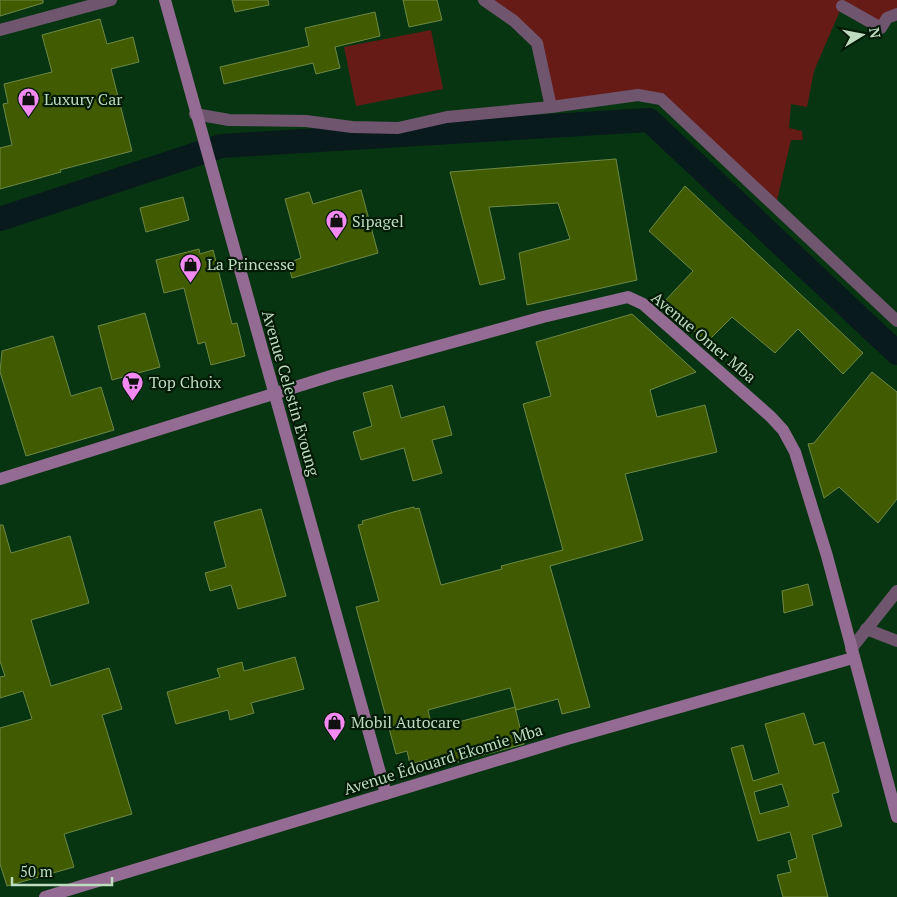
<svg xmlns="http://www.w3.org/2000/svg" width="897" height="897" viewBox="0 0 897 897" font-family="'PT Serif',serif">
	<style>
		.green { fill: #661b17 }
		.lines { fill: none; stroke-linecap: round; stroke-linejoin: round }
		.river { stroke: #091a1c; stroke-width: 24 }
		.building { fill: #415c00; stroke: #6d8845; fill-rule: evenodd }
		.street { stroke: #6f556e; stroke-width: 12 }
		.secondary { stroke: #946b93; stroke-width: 12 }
		.labels { text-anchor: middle; stroke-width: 4.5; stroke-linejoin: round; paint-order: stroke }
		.poi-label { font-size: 16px; fill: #bddbbf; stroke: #031a06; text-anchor: start }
		.street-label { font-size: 16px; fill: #bddbbf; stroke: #031a06 }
	</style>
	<rect width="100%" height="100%" fill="#073512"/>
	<!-- green -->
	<g class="green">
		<path d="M 484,0 L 897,0 L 897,14 L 881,28 L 842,6 L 814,71 L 807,107 L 791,104 L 789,128 L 802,131 L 803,140 L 791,140 L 775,209 L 661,99 L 551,107 L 537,43 Z"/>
		<path d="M 431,30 L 443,89 L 356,106 L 344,47 Z"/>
	</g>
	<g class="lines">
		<!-- river -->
		<path class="river" d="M 0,219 L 221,146 L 649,120 L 897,353"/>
	</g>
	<!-- building -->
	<g class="building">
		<path d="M 0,0 L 43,0 L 43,3 L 0,16 Z"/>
		<path d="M 232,0 L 268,0 L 269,5 L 235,12 Z"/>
		<path d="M 403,0 L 437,0 L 442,20 L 409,27 Z"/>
		<path d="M 375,12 L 380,36 L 335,47 L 340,68 L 316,74 L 313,63 L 224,84 L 220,67 L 309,46 L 305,28 Z"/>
		<path d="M 100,19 L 107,44 L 133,37 L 139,62 L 111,69 L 132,151 L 60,170 L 61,172 L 0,189 L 0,148 L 12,145 L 3,104 L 8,103 L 4,84 L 52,72 L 42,35 Z"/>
		<path d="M 616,159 L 637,280 L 527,305 L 519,253 L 570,239 L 558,203 L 489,207 L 505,279 L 480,285 L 450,172 Z"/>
		<path d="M 685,186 L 863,353 L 843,374 L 798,329 L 775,353 L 732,317 L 707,342 L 662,304 L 693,271 L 649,231 Z"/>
		<path d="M 361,190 L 378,253 L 292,278 L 288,263 L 301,258 L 285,199 L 309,192 L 313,204 Z"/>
		<path d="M 183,197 L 189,220 L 146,232 L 140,208 Z"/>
		<path d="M 199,249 L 200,254 L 213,250 L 232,324 L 237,323 L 245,356 L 211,365 L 205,342 L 198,344 L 184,288 L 164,293 L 156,260 Z"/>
		<path d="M 145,313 L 160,367 L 112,380 L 98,326 Z"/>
		<path d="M 632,314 L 696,372 L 650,390 L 657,417 L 705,405 L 717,452 L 625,474 L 643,540 L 550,566 L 590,707 L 562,714 L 558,699 L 516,710 L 510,688 L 428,710 L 432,729 L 515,707 L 524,744 L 432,769 L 430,759 L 410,764 L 407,751 L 396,754 L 356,607 L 379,601 L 358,525 L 363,524 L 362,521 L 397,511 L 414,507 L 415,509 L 419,508 L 441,585 L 502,569 L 501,566 L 563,550 L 523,404 L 551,396 L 536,342 Z"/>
		<path d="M 53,336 L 71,396 L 101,387 L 114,430 L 26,456 L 0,372 L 2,351 Z"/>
		<path d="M 872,372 L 897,392 L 897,499 L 878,523 L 839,487 L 824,498 L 808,444 L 814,443 Z"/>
		<path d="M 392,385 L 401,418 L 444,406 L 452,435 L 432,440 L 442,473 L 413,481 L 404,448 L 361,460 L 353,432 L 372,426 L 363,393 Z"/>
		<path d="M 261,509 L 286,596 L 238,609 L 231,585 L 210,591 L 205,573 L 226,567 L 214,522 Z"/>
		<path d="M 0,525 L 3,525 L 11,553 L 70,536 L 89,603 L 31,620 L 51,686 L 109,668 L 122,709 L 102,715 L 132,814 L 64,834 L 74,867 L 7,886 L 0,864 L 0,728 L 32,719 L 23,691 L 0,698 L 0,677 L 5,676 L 0,661 Z"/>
		<path d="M 808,584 L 813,605 L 784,613 L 782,591 Z"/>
		<path d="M 295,657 L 304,689 L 251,703 L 254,713 L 230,720 L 228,710 L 176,724 L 167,692 L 220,677 L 217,669 L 242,662 L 244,671 Z"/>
		<path d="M 804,713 L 814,745 L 824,742 L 839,792 L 832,794 L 842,826 L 812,835 L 828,897 L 783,897 L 777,875 L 791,872 L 788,861 L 797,858 L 790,832 L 758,841 L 731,748 L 743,745 L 753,781 L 779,773 L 765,724 ZM 782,784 L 789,806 L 760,814 L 754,792 Z"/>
	</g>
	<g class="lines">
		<!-- street -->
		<g class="street">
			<path d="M 484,0 L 514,21 L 537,43 L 551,107"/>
			<path d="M 842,6 L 881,28 L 887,18 L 897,14"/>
			<path d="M 0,30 L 111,0"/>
			<path d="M 195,114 L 229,120 L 306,121 L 352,127 L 398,128 L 447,117 L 551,107 L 638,95 L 661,99 L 897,321"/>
			<path d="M 866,629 L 897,641"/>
			<path d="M 851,649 L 897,591"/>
		</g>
		<!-- secondary -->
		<g class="secondary">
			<path d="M 165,0 L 386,794"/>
			<path d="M 0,479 L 334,375 L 543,317 L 628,297 L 643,304 L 771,417 L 783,430 L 795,452 L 827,556 L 897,817"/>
			<path d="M 45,897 L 567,739 L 853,658"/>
		</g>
	</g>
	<!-- icons -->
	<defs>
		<symbol id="shop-pin" viewBox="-11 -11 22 30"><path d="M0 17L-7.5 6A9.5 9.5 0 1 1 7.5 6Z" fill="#f28af2" stroke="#031a06"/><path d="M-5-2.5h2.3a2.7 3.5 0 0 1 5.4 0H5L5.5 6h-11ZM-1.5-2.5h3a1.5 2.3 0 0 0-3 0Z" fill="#111"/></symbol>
		<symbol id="supermarket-pin" viewBox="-11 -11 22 30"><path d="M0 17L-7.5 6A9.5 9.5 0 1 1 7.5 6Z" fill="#f28af2" stroke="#031a06"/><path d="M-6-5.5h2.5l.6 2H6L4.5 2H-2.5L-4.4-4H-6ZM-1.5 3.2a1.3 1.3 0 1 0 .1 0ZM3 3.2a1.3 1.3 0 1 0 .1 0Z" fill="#111"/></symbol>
	</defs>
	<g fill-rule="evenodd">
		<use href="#shop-pin" x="16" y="86" width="25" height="34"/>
		<use href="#shop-pin" x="324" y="208" width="25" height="34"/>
		<use href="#shop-pin" x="178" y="252" width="25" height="34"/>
		<use href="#supermarket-pin" x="120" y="370" width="25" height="34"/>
		<use href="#shop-pin" x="322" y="710" width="25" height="34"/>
	</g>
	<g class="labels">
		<!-- poi labels -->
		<g class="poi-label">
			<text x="44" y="105">Luxury Car</text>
			<text x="352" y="227">Sipagel</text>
			<text x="207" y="270">La Princesse</text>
			<text x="149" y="388">Top Choix</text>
			<text x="351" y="728">Mobil Autocare</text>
		</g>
		<!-- street labels -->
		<g class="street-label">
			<text transform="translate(704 337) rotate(40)" y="6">Avenue Omer Mba</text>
			<text transform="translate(291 393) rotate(74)" y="6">Avenue Celestin Evoung</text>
			<text transform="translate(443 759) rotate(-17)" y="6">Avenue Édouard Ekomie Mba</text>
		</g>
	</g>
	<!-- north arrow -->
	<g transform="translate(862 35) rotate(80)" stroke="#031a06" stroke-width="4" paint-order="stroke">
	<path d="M0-4L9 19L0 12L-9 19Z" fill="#bddbbf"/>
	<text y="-8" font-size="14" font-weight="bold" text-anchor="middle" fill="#bddbbf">N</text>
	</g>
	<!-- scale -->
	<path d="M12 877v8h100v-8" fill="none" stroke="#bddbbf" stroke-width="2.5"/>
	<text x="20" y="877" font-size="15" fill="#bddbbf" stroke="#031a06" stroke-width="4" paint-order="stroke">50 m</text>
</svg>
